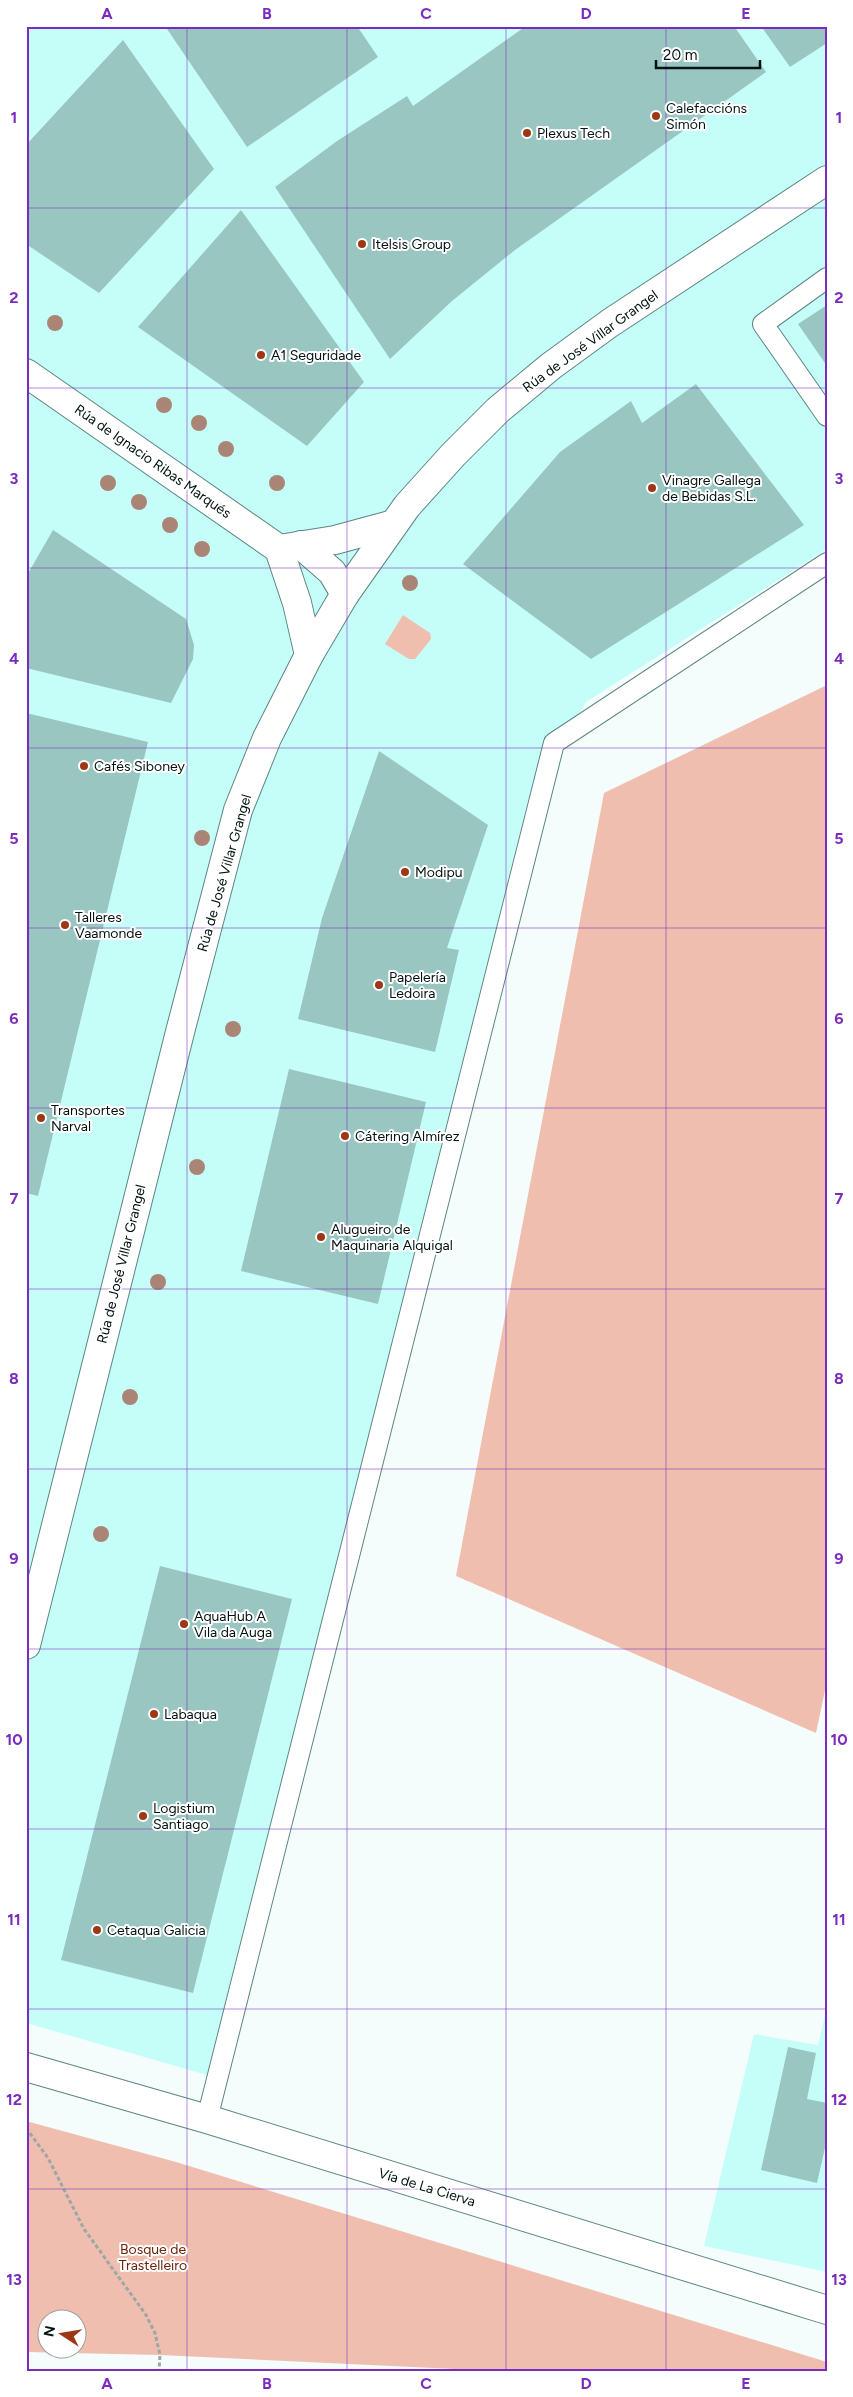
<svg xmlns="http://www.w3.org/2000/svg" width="853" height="2397" viewBox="0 0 853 2397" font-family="Figtree,sans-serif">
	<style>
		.built { fill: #c5fef8 }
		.green { fill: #efbeaf; fill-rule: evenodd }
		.building { fill: #9ac6c2 }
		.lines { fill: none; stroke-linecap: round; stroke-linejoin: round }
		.service-casing { stroke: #5c8682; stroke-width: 22 }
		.minor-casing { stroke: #5c8682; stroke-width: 30 }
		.path { stroke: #9ca7a6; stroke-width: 3; stroke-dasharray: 4 2.5; stroke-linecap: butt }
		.service { stroke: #fff; stroke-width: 20 }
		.minor { stroke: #fff; stroke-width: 28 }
		.tree { fill: #aa8576 }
		.grid { fill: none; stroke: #7b2cbf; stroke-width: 1; stroke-opacity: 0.55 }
		.poi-dot { fill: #9e3715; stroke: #fff; stroke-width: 2 }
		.labels { text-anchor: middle; stroke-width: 4; stroke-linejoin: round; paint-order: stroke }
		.poi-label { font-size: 14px; fill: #021210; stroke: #fff; text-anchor: start }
		.street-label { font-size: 14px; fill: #021210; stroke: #fff }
		.park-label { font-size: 14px; fill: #6e2208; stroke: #fff }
		.neatline { fill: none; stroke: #7b2cbf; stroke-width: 2 }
		.grid-label { font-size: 16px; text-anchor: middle; font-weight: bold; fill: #7b2cbf }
	</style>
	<rect width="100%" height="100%" fill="#f4fdfc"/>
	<!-- built -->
	<g class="built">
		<path d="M 26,26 L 827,26 L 827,549 L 586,702 L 529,797 L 207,2075 L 26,2023 Z"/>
		<path d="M 827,2007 L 827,2272 L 704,2246 L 754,2034 L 818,2045 Z"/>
	</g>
	<!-- green -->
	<g class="green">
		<path d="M 403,615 L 430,633 L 431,639 L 415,659 L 409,659 L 385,644 Z"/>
		<path d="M 827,685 L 827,1681 L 816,1733 L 456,1576 L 604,793 Z"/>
		<path d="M 26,2121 L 176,2162 L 827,2362 L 827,2371 L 497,2371 L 160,2355 L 26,2352 ZM 48,2320 L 78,2320 L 78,2350 L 48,2350 Z"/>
	</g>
	<!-- building -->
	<g class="building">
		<path d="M 165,26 L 357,26 L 378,57 L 247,147 Z"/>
		<path d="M 526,26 L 734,26 L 766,72 L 515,250 L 452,301 L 390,359 L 275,187 L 337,141 L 407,96 L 413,106 Z"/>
		<path d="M 761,26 L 827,26 L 827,43 L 790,67 Z"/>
		<path d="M 123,40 L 214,169 L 99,293 L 26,244 L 26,145 Z"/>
		<path d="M 241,210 L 364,382 L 307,446 L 138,327 Z"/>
		<path d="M 827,305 L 827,366 L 798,324 Z"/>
		<path d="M 696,384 L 804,525 L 591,659 L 463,564 L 560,452 L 631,401 L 642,423 Z"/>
		<path d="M 53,530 L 186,619 L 194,645 L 193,659 L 171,703 L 26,668 L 26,577 Z"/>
		<path d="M 26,713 L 148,742 L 38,1196 L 26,1193 Z"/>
		<path d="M 379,751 L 488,825 L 447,948 L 459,950 L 435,1052 L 298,1019 L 322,918 Z"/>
		<path d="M 289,1069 L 426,1102 L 378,1304 L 241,1271 Z"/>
		<path d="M 160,1566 L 292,1599 L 193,1993 L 61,1960 Z"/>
		<path d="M 788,2047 L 816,2053 L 807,2099 L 827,2103 L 827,2139 L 817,2183 L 761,2170 Z"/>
	</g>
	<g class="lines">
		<defs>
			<g id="service">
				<path d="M 827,278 L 763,324 L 827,416"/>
				<path d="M 207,2119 L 554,743 L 827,563"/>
			</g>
			<g id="minor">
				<path d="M 26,373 L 279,549 L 297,603 L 309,655"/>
				<path d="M 301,545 L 332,572 L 345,594"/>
				<path d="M 279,549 L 335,540 L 394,524"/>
				<path d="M 26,1645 L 180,1032 L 238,810 L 267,738 L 309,655 L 345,594 L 407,506 L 453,455 L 498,410 L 551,366 L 610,323 L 827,180"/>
				<path d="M 26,2067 L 207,2119 L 827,2310"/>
			</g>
		</defs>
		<!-- service casing -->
		<use href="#service" class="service-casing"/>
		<!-- minor casing -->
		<use href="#minor" class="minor-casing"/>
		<!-- path -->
		<path class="path" d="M 26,2128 L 48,2158 L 84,2229 L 146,2315 L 155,2333 L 160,2355 L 159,2371"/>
		<!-- service -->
		<use href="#service" class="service"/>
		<!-- minor -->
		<use href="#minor" class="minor"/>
	</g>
	<!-- trees -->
	<g class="tree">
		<circle cx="55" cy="323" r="8"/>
		<circle cx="164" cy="405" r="8"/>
		<circle cx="199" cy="423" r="8"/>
		<circle cx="226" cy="449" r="8"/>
		<circle cx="108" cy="483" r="8"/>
		<circle cx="277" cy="483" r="8"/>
		<circle cx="139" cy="502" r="8"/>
		<circle cx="170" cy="525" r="8"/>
		<circle cx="202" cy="549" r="8"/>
		<circle cx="410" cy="583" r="8"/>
		<circle cx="202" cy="838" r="8"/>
		<circle cx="233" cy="1029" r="8"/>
		<circle cx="197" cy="1167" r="8"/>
		<circle cx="158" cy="1282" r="8"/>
		<circle cx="130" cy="1397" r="8"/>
		<circle cx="101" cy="1534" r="8"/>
	</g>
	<!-- grid -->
	<path class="grid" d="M 187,26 L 187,2371M 347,26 L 347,2371M 506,26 L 506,2371M 666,26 L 666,2371M 26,208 L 827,208M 26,388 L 827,388M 26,568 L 827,568M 26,748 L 827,748M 26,928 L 827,928M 26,1108 L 827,1108M 26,1289 L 827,1289M 26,1469 L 827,1469M 26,1649 L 827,1649M 26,1829 L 827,1829M 26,2009 L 827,2009M 26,2189 L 827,2189"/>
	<!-- markers -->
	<g class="poi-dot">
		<circle cx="656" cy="116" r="5"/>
		<circle cx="527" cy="133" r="5"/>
		<circle cx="362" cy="244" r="5"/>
		<circle cx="261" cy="355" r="5"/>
		<circle cx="652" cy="488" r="5"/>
		<circle cx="84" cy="766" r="5"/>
		<circle cx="405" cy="872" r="5"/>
		<circle cx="65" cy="925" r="5"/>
		<circle cx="379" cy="985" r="5"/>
		<circle cx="41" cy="1118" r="5"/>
		<circle cx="345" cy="1136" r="5"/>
		<circle cx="321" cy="1237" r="5"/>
		<circle cx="184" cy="1624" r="5"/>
		<circle cx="154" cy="1714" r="5"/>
		<circle cx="143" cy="1816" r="5"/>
		<circle cx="97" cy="1930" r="5"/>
	</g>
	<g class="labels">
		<!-- poi labels -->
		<g class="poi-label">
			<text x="666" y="113">Calefaccións<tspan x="666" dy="16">Simón</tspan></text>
			<text x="537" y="138">Plexus Tech</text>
			<text x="372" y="249">Itelsis Group</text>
			<text x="271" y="360">A1 Seguridade</text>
			<text x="662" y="485">Vinagre Gallega<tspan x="662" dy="16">de Bebidas S.L.</tspan></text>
			<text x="94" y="771">Cafés Siboney</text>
			<text x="415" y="877">Modipu</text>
			<text x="75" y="922">Talleres<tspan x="75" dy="16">Vaamonde</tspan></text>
			<text x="389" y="982">Papelería<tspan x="389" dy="16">Ledoira</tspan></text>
			<text x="51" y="1115">Transportes<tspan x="51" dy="16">Narval</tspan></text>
			<text x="355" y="1141">Cátering Almírez</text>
			<text x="331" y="1234">Alugueiro de<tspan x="331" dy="16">Maquinaria Alquigal</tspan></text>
			<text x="194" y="1621">AquaHub A<tspan x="194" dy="16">Vila da Auga</tspan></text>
			<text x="164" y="1719">Labaqua</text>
			<text x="153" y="1813">Logistium<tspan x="153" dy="16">Santiago</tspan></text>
			<text x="107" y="1935">Cetaqua Galicia</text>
		</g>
		<!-- street labels -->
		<g class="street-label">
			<text transform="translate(590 341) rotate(-36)" y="5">Rúa de José Villar Grangel</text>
			<text transform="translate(153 461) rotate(35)" y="5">Rúa de Ignacio Ribas Marqués</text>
			<text transform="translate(224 873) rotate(-74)" y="5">Rúa de José Villar Grangel</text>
			<text transform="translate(121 1264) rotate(-76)" y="5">Rúa de José Villar Grangel</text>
			<text transform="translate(427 2187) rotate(17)" y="5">Vía de La Cierva</text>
		</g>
		<!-- park labels -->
		<g class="park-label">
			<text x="153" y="2254">Bosque de<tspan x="153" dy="16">Trastelleiro</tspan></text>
		</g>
	</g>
	<!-- border -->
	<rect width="853" height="2397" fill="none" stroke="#ffffff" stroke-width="55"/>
	<!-- north arrow -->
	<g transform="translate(62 2334) rotate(282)"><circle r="24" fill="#ffffff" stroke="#9aa09f"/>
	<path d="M0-4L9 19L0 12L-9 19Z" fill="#9e3715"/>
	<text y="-8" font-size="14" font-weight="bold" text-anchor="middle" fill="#021210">N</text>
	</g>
	<!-- scale -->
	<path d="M656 60v8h104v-8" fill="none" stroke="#021210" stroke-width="2.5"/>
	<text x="663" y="60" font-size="15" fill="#021210" stroke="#ffffff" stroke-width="4" paint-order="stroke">20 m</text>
	<rect x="28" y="28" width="798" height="2342" class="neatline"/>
	<g class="grid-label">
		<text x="107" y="19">A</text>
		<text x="267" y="19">B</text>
		<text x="426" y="19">C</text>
		<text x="586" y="19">D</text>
		<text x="746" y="19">E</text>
		<text x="14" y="123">1</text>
		<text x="839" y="123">1</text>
		<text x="14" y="303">2</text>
		<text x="839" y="303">2</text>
		<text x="14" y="484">3</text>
		<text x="839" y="484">3</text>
		<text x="14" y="664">4</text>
		<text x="839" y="664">4</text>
		<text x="14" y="844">5</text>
		<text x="839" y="844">5</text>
		<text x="14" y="1024">6</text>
		<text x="839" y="1024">6</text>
		<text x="14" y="1204">7</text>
		<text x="839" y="1204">7</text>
		<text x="14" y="1384">8</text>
		<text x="839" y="1384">8</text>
		<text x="14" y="1564">9</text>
		<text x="839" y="1564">9</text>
		<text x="14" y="1745">10</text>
		<text x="839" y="1745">10</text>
		<text x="14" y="1925">11</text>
		<text x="839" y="1925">11</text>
		<text x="14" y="2105">12</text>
		<text x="839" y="2105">12</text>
		<text x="14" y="2285">13</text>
		<text x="839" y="2285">13</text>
		<text x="107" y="2389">A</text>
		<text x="267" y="2389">B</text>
		<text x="426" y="2389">C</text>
		<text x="586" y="2389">D</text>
		<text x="746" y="2389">E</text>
	</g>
</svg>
